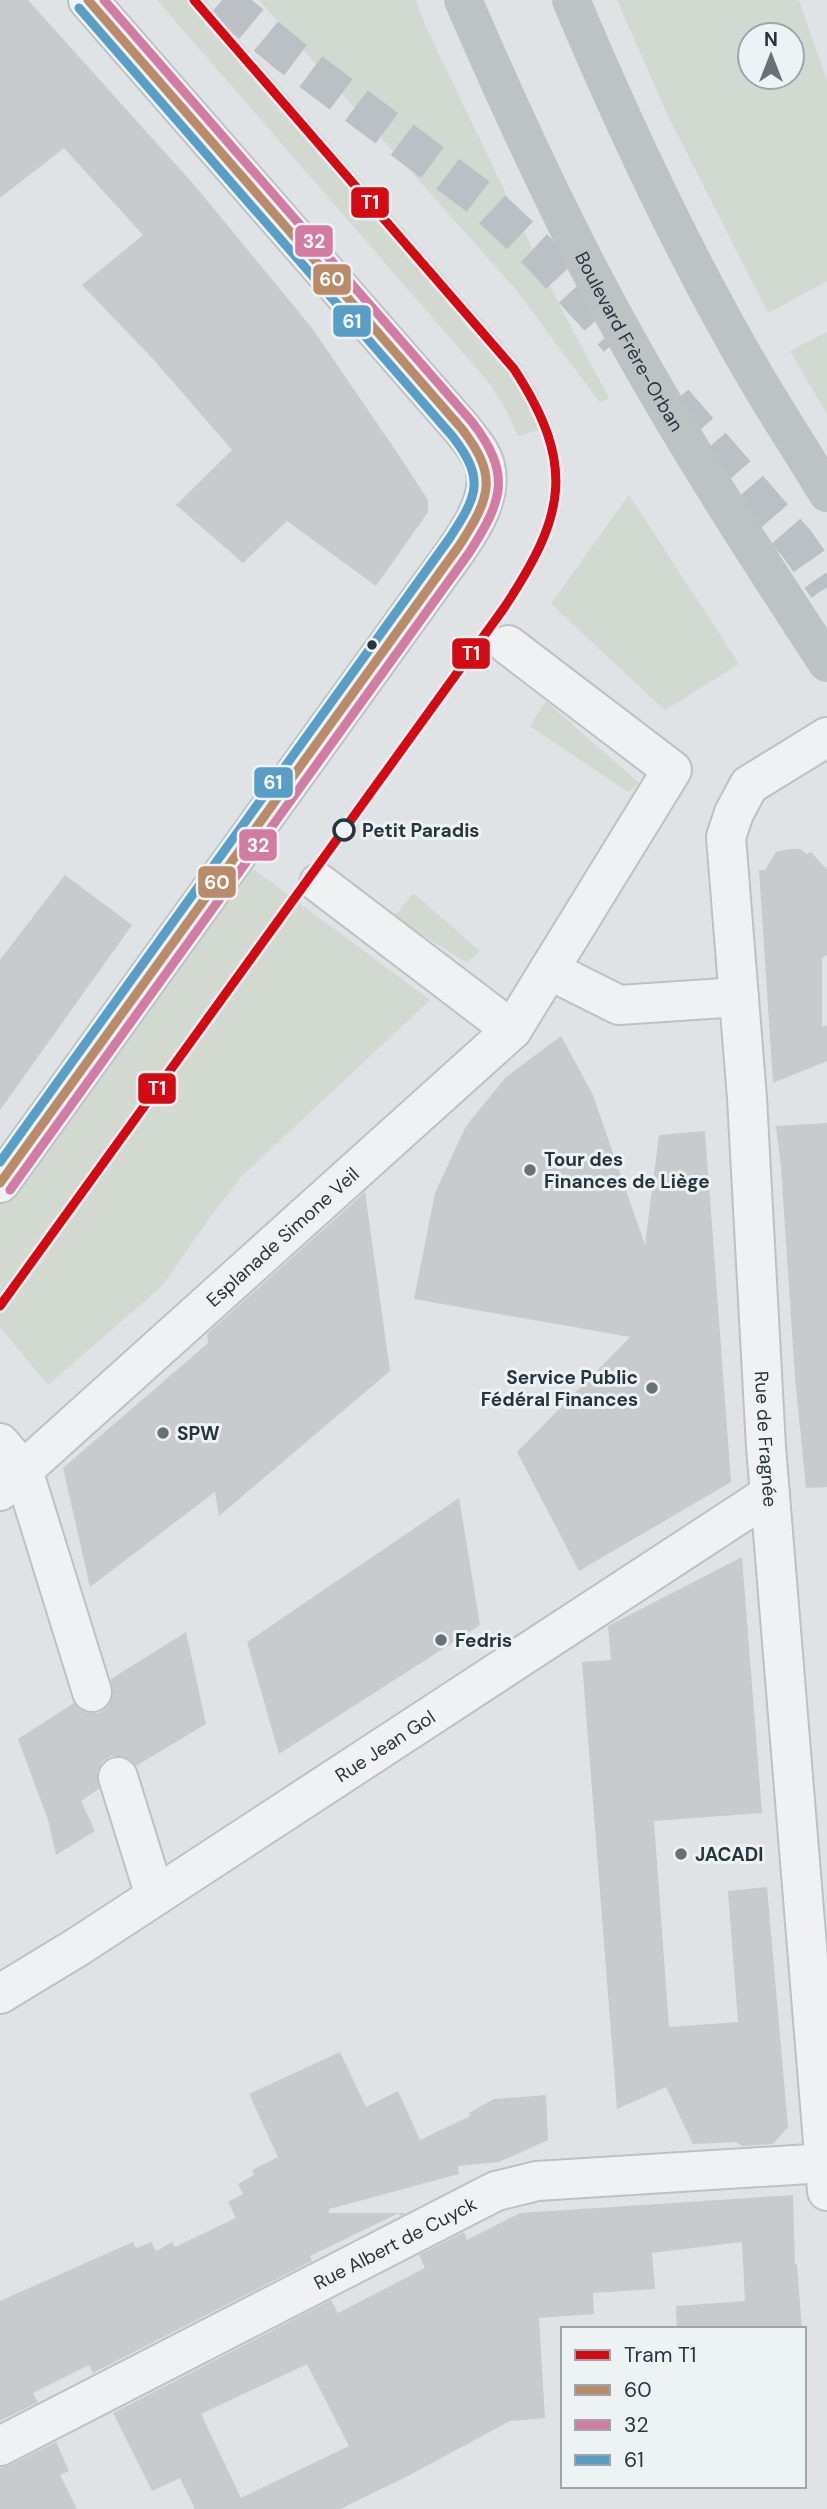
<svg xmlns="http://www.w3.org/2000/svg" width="827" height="2509" viewBox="0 0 827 2509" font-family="'DM Sans',sans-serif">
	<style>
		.green { fill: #d2d9d0; fill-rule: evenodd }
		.building { fill: #c8cbcd; fill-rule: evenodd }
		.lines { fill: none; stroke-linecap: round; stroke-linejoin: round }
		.secondary-tunnel { stroke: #bac0c4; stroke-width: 38; stroke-dasharray: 38 19; stroke-linecap: butt }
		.street-casing { stroke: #bec1c3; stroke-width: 42 }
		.street { stroke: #eff1f2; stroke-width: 38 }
		.secondary { stroke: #bdc3c5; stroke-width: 38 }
		.bus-1-casing { stroke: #edf2f5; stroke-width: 14 }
		.bus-2-casing { stroke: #edf2f5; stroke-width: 14 }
		.bus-3-casing { stroke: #edf2f5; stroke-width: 14 }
		.bus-1 { stroke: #b98b68; stroke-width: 9 }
		.bus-2 { stroke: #d27ca4; stroke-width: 9 }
		.bus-3 { stroke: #579fc7; stroke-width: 9 }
		.tram-1-casing { stroke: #edf2f5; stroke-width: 14 }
		.tram-1 { stroke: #d50911; stroke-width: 9 }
		.bus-dot { fill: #27353e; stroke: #edf2f5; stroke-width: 2.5 }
		.stop-dot { fill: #edf2f5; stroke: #27353e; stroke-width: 3.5 }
		.poi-dot { fill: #677278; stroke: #edf2f5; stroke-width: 2.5 }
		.labels { text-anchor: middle; stroke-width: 6; stroke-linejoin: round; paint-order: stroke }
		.street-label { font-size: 19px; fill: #27353e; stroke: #edf2f5 }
		.stop-label { font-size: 19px; font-weight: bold; fill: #27353e; stroke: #edf2f5; text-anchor: start }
		.poi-label { font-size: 19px; font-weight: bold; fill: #27353e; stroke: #edf2f5; text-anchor: start }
		.line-badge { stroke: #edf2f5; stroke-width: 2.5 }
		.badge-label { font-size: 19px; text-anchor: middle; font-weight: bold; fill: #fff }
	</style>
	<rect width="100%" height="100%" fill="#dfe3e5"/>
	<!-- green -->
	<g class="green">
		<path d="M 157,0 L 205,0 L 520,363 L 538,392 L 553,426 L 518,436 L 506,410 L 490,384 Z"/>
		<path d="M 259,0 L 416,0 L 425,25 L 562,310 L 609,398 L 600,403 L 517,291 Z"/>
		<path d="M 617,0 L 799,0 L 827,81 L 827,281 L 768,313 L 669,118 ZM 750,35 L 792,35 L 792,77 L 750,77 Z"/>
		<path d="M 827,332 L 827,414 L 790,351 Z"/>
		<path d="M 629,495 L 739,664 L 665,710 L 551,604 Z"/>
		<path d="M 546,701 L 639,783 L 628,792 L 530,726 Z"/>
		<path d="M 237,857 L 430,1000 L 242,1176 L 211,1216 L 162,1286 L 48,1385 L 0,1327 L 0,1181 Z"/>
		<path d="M 413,893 L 480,951 L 467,963 L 394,917 Z"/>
	</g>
	<!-- building -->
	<g class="building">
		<path d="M 0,0 L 28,0 L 196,187 L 312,328 L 398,454 L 428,500 L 428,512 L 376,586 L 287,521 L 243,563 L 176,505 L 232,450 L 153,359 L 82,285 L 143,235 L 64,148 L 0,198 Z"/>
		<path d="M 789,849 L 800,849 L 807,854 L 811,852 L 827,870 L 827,955 L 822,958 L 822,1027 L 827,1025 L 827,1061 L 773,1083 L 759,870 L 765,870 L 776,852 Z"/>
		<path d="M 65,875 L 132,925 L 0,1110 L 0,960 Z"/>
		<path d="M 561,1036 L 593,1095 L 645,1245 L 659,1135 L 705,1131 L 731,1482 L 579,1571 L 517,1452 L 630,1337 L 414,1299 L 435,1193 L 466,1126 L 506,1077 Z"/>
		<path d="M 827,1123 L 827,1487 L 806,1488 L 795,1378 L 781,1168 L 776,1126 Z"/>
		<path d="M 365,1192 L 390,1371 L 219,1516 L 215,1492 L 90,1587 L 63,1468 L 208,1343 L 207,1334 Z"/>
		<path d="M 459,1498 L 480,1625 L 279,1754 L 247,1642 Z"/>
		<path d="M 742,1557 L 762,1813 L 654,1821 L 669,2027 L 738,2022 L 728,1891 L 767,1887 L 788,2127 L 773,2144 L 742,2146 L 736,2142 L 693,2144 L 666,2087 L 617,2109 L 582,1662 L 611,1660 L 608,1626 Z"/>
		<path d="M 186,1632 L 206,1724 L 136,1766 L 132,1761 L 122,1756 L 111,1756 L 102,1762 L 97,1773 L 99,1789 L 81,1801 L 95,1831 L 56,1855 L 48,1820 L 18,1739 L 74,1703 L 78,1708 L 88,1713 L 99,1713 L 108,1707 L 113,1696 L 111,1679 Z"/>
		<path d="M 340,2052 L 366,2107 L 398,2091 L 420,2140 L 470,2116 L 469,2113 L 494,2099 L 546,2095 L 548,2140 L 499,2162 L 458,2166 L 459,2174 L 329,2209 L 329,2213 L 406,2213 L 400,2216 L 399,2213 L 310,2256 L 312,2261 L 93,2373 L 89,2365 L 33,2393 L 38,2402 L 0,2421 L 0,2301 L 133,2242 L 136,2248 L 151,2242 L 156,2251 L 172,2242 L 175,2247 L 236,2218 L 228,2202 L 243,2194 L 238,2184 L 254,2175 L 252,2170 L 278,2157 L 249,2094 Z"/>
		<path d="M 793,2195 L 795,2264 L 797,2264 L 802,2329 L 677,2329 L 676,2306 L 745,2301 L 742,2242 L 652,2253 L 655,2289 L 593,2293 L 594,2314 L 539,2318 L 545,2418 L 510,2421 L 406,2477 L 340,2509 L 195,2509 L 180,2478 L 152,2491 L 113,2413 L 331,2300 L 338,2313 L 425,2268 L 419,2255 L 464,2232 L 467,2240 L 520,2213 ZM 307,2364 L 349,2446 L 241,2498 L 201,2414 Z"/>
		<path d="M 56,2442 L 69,2471 L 60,2475 L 77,2509 L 0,2509 L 0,2468 L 10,2465 Z"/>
	</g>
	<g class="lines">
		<!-- secondary-tunnel -->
		<g class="secondary-tunnel">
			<path d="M 222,0 L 290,56 L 480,198 L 539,253 L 618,339"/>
			<path d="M 674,402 L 797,544 L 827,587"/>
		</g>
		<defs>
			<g id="street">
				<path id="s1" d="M 827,737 L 749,785 L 734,813 L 726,837 L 747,1098 L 766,1447 L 827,2191"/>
				<path d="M 319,883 L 512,1030"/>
				<path d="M 549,970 L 619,1005 L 739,997"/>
				<path d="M 0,1183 L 429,588 C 451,556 496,507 485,466 C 481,451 471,441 462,429 L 88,0"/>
				<path d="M 0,1443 L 23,1470 L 92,1692"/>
				<path id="s2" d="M 0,1491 L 512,1030 L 672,770 L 508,645"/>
				<path d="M 118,1777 L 155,1896"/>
				<path id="s3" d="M 0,1994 L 79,1946 L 770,1494"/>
				<path id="s4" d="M 0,2446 L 496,2191 L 537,2181 L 825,2163"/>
			</g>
		</defs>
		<!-- street casing -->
		<use href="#street" class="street-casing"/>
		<!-- street -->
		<use href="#street" class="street"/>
		<!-- secondary -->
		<g class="secondary">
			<path id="s5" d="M 463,0 C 505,97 549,194 599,288 C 667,417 747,541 827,663"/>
			<path d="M 571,0 C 625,128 684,255 754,374 C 777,414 803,453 827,493"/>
		</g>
		<defs>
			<path id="bus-1" d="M 0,1183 L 459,546 C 490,498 499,477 462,429 L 88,0"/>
			<path id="bus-2" d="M 10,1190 L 469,553 C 503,500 512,474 472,422 L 104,0"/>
			<path id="bus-3" d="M 0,1162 L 449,539 C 477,496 486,480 453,437 L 79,8"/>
		</defs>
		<!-- bus-1 casing -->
		<use href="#bus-1" class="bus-1-casing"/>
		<!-- bus-2 casing -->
		<use href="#bus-2" class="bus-2-casing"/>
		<!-- bus-3 casing -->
		<use href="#bus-3" class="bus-3-casing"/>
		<!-- bus-1 -->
		<use href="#bus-1" class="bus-1"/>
		<!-- bus-2 -->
		<use href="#bus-2" class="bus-2"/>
		<!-- bus-3 -->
		<use href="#bus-3" class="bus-3"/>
		<defs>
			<path id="tram-1" d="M 0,1306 L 504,608 C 565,516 577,466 514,369 L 194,0"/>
		</defs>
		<!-- tram-1 casing -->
		<use href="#tram-1" class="tram-1-casing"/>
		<!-- tram-1 -->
		<use href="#tram-1" class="tram-1"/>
	</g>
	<!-- markers -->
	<circle class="bus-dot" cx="372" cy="645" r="6"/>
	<circle class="stop-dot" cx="344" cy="830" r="10"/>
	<g class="poi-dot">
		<circle cx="530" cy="1170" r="7"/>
		<circle cx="652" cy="1388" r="7"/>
		<circle cx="163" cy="1433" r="7"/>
		<circle cx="441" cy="1640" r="7"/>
		<circle cx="681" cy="1854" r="7"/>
	</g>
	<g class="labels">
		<!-- street labels -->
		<g class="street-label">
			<text dy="7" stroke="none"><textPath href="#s5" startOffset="380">Boulevard Frère-Orban</textPath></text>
			<text dy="7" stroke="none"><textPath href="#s2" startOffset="380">Esplanade Simone Veil</textPath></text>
			<text dy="7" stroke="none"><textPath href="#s1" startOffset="752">Rue de Fragnée</textPath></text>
			<text dy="7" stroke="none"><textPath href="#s3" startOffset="458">Rue Jean Gol</textPath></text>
			<text dy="7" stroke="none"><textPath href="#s4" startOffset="444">Rue Albert de Cuyck</textPath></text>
		</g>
		<!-- stop labels -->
		<g class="stop-label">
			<text x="362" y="837">Petit Paradis</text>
		</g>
		<!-- poi labels -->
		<g class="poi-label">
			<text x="544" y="1166">Tour des<tspan x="544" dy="22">Finances de Liège</tspan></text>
			<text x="638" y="1384" text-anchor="end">Service Public<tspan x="638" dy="22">Fédéral Finances</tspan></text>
			<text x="177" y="1440">SPW</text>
			<text x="455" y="1647">Fedris</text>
			<text x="695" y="1861">JACADI</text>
		</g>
	</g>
	<g class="line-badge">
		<rect x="350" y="186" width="40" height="33" rx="7" fill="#d50911"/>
		<rect x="294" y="224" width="40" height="34" rx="7" fill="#d27ca4"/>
		<rect x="312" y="263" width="40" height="33" rx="7" fill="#b98b68"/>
		<rect x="332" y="304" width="40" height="34" rx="7" fill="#579fc7"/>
		<rect x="451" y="637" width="40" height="33" rx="7" fill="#d50911"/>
		<rect x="253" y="766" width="41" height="33" rx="7" fill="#579fc7"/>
		<rect x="238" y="828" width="40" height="34" rx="7" fill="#d27ca4"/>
		<rect x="197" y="865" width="40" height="34" rx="7" fill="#b98b68"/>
		<rect x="137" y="1072" width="40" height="33" rx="7" fill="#d50911"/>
	</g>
	<g class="badge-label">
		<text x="370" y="209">T1</text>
		<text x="314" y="248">32</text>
		<text x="332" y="286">60</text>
		<text x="352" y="328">61</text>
		<text x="471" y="660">T1</text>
		<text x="273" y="789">61</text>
		<text x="258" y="852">32</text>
		<text x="217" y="889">60</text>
		<text x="157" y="1095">T1</text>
	</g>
	<!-- legend -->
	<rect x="561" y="2327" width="245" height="161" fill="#edf2f5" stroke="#9ea6ac" stroke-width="2"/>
	<rect x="575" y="2350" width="35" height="10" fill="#d50911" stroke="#9ea6ac" stroke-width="2"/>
	<text x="624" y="2362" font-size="21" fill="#27353e">Tram T1</text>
	<rect x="575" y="2385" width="35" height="10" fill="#b98b68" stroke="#9ea6ac" stroke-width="2"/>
	<text x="624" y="2397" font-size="21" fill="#27353e">60</text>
	<rect x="575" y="2420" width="35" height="10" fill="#d27ca4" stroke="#9ea6ac" stroke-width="2"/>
	<text x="624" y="2432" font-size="21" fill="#27353e">32</text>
	<rect x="575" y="2455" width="35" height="10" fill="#579fc7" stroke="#9ea6ac" stroke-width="2"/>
	<text x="624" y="2467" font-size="21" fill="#27353e">61</text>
	<!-- north arrow -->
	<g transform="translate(771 56)"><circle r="33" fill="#edf2f5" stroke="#9ea6ac" stroke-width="2"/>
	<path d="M0-5L12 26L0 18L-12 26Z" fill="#677278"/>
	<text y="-10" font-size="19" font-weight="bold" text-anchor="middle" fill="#27353e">N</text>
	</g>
</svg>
